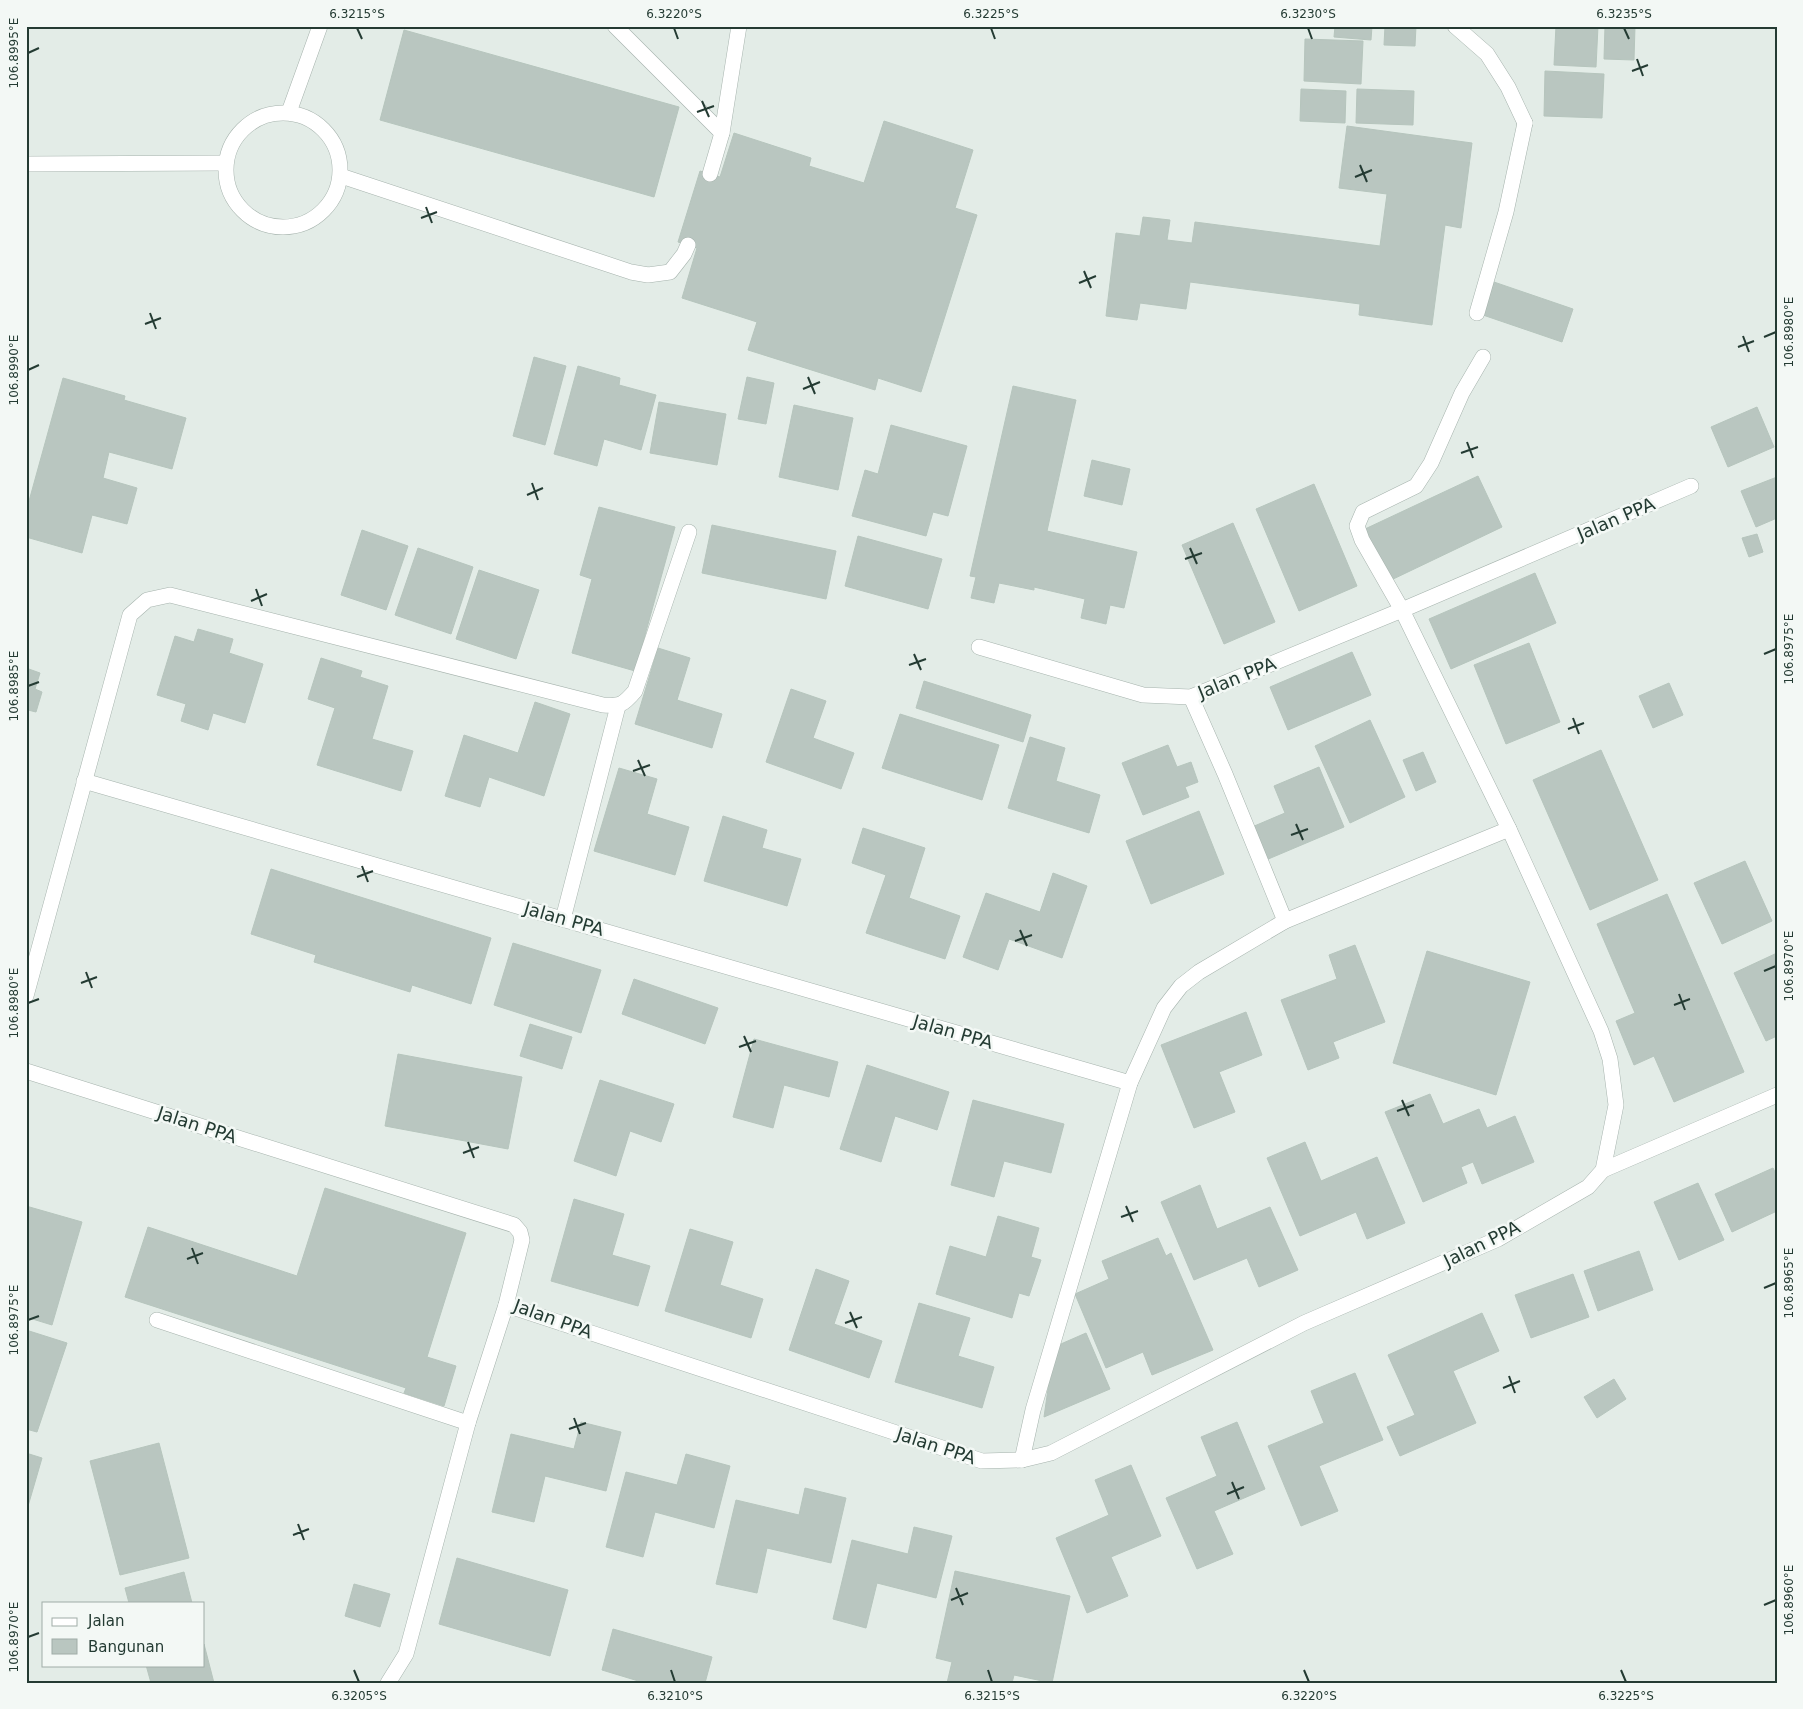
<svg xmlns="http://www.w3.org/2000/svg" width="1803" height="1709" viewBox="0 0 1803 1709" font-family="'DejaVu Sans',sans-serif">
	<style>
		.building { fill: #b9c6c0; stroke: #b6c5bd }
		.lines { fill: none; stroke-linecap: round; stroke-linejoin: round }
		.lane-casing { stroke: #a6b3ad; stroke-width: 16 }
		.street-casing { stroke: #a6b3ad; stroke-width: 16 }
		.lane { stroke: #fff; stroke-width: 15 }
		.street { stroke: #fff; stroke-width: 15 }
		.ticks { fill: none; stroke: #243b33; stroke-width: 2 }
		.labels { text-anchor: middle; stroke-width: 5; stroke-linejoin: round; paint-order: stroke }
		.street-label { font-size: 18px; fill: #243b33; stroke: #f3f8f5 }
		.neatline { fill: none; stroke: #243b33; stroke-width: 2 }
		.ticks-label { font-size: 12px; text-anchor: middle; fill: #243b33 }
	</style>
	<rect width="100%" height="100%" fill="#e3ece7"/>
	<!-- building -->
	<g class="building">
		<path d="M 1335,26 L 1372,26 L 1371,40 L 1334,37 Z"/>
		<path d="M 1385,26 L 1416,26 L 1415,46 L 1384,45 Z"/>
		<path d="M 1556,26 L 1598,26 L 1596,67 L 1554,65 Z"/>
		<path d="M 1605,26 L 1635,26 L 1634,60 L 1604,59 Z"/>
		<path d="M 404,30 L 679,107 L 654,197 L 380,120 Z"/>
		<path d="M 1305,39 L 1363,41 L 1361,84 L 1304,81 Z"/>
		<path d="M 1545,71 L 1604,74 L 1602,118 L 1544,116 Z"/>
		<path d="M 1301,89 L 1346,91 L 1345,123 L 1300,121 Z"/>
		<path d="M 1357,89 L 1414,91 L 1413,125 L 1356,123 Z"/>
		<path d="M 884,121 L 973,150 L 955,208 L 977,215 L 921,392 L 878,378 L 875,390 L 748,350 L 757,322 L 682,298 L 697,248 L 678,242 L 700,171 L 720,177 L 734,133 L 811,158 L 809,166 L 864,183 Z"/>
		<path d="M 1347,126 L 1472,143 L 1461,228 L 1445,225 L 1432,325 L 1359,315 L 1360,304 L 1190,282 L 1186,309 L 1140,303 L 1137,320 L 1106,316 L 1116,233 L 1140,236 L 1143,217 L 1170,220 L 1167,240 L 1192,243 L 1195,222 L 1380,246 L 1387,194 L 1339,188 Z"/>
		<path d="M 1491,281 L 1573,309 L 1562,342 L 1480,314 Z"/>
		<path d="M 534,357 L 566,366 L 545,445 L 513,436 Z"/>
		<path d="M 578,366 L 620,378 L 619,385 L 656,395 L 641,450 L 604,439 L 597,466 L 554,454 Z"/>
		<path d="M 747,377 L 774,383 L 766,424 L 738,419 Z"/>
		<path d="M 63,378 L 125,396 L 124,400 L 186,418 L 172,469 L 109,452 L 103,478 L 137,488 L 127,524 L 92,515 L 82,553 L 26,537 L 26,512 Z"/>
		<path d="M 1013,386 L 1076,400 L 1047,531 L 1137,552 L 1124,608 L 1110,605 L 1106,624 L 1081,618 L 1085,599 L 1034,587 L 1034,590 L 999,583 L 994,603 L 971,598 L 976,577 L 970,576 Z"/>
		<path d="M 659,402 L 726,414 L 717,465 L 650,453 Z"/>
		<path d="M 794,405 L 853,418 L 838,490 L 779,477 Z"/>
		<path d="M 1757,407 L 1774,447 L 1728,467 L 1711,427 Z"/>
		<path d="M 891,425 L 967,446 L 948,516 L 933,512 L 926,536 L 852,516 L 865,470 L 878,474 Z"/>
		<path d="M 1092,460 L 1130,469 L 1122,505 L 1084,496 Z"/>
		<path d="M 1478,476 L 1502,527 L 1389,581 L 1365,529 Z"/>
		<path d="M 1777,477 L 1777,518 L 1756,527 L 1741,491 Z"/>
		<path d="M 1314,484 L 1357,586 L 1299,611 L 1256,509 Z"/>
		<path d="M 599,507 L 675,527 L 635,671 L 572,653 L 592,579 L 580,575 Z"/>
		<path d="M 1233,523 L 1275,622 L 1224,644 L 1182,545 Z"/>
		<path d="M 712,525 L 836,551 L 826,599 L 702,573 Z"/>
		<path d="M 362,530 L 408,546 L 386,610 L 341,595 Z"/>
		<path d="M 1757,534 L 1763,552 L 1749,557 L 1742,538 Z"/>
		<path d="M 858,536 L 942,559 L 928,609 L 845,586 Z"/>
		<path d="M 418,548 L 473,567 L 451,634 L 395,615 Z"/>
		<path d="M 479,570 L 539,590 L 516,659 L 456,639 Z"/>
		<path d="M 1535,573 L 1556,623 L 1451,669 L 1429,619 Z"/>
		<path d="M 198,629 L 233,639 L 229,653 L 263,664 L 245,723 L 213,713 L 208,730 L 181,721 L 186,704 L 157,695 L 175,636 L 194,642 Z"/>
		<path d="M 1529,643 L 1560,722 L 1506,744 L 1474,665 Z"/>
		<path d="M 658,648 L 690,658 L 677,700 L 722,714 L 712,748 L 635,724 Z"/>
		<path d="M 1352,652 L 1371,695 L 1288,730 L 1270,687 Z"/>
		<path d="M 321,658 L 362,671 L 360,677 L 388,686 L 372,739 L 413,751 L 401,791 L 317,765 L 335,708 L 308,699 Z"/>
		<path d="M 26,668 L 40,673 L 35,689 L 42,692 L 36,712 L 28,710 L 26,715 Z"/>
		<path d="M 924,681 L 1031,715 L 1023,742 L 916,708 Z"/>
		<path d="M 1669,683 L 1683,715 L 1653,728 L 1639,696 Z"/>
		<path d="M 791,689 L 826,701 L 813,738 L 854,753 L 841,789 L 766,762 Z"/>
		<path d="M 535,702 L 570,714 L 544,796 L 489,777 L 480,807 L 445,796 L 464,735 L 518,753 Z"/>
		<path d="M 900,714 L 999,745 L 982,800 L 882,768 Z"/>
		<path d="M 1370,720 L 1405,797 L 1350,823 L 1315,746 Z"/>
		<path d="M 1030,737 L 1065,748 L 1056,781 L 1100,795 L 1089,833 L 1008,808 Z"/>
		<path d="M 1168,745 L 1177,767 L 1191,762 L 1198,782 L 1185,787 L 1189,797 L 1143,815 L 1122,763 Z"/>
		<path d="M 1601,750 L 1658,880 L 1590,910 L 1533,780 Z"/>
		<path d="M 1423,752 L 1436,782 L 1416,791 L 1403,760 Z"/>
		<path d="M 1319,767 L 1344,827 L 1266,860 L 1252,827 L 1285,813 L 1274,786 Z"/>
		<path d="M 619,768 L 657,779 L 647,814 L 689,827 L 675,875 L 594,851 Z"/>
		<path d="M 1199,811 L 1224,874 L 1151,904 L 1126,841 Z"/>
		<path d="M 723,816 L 767,830 L 762,848 L 801,859 L 787,906 L 704,881 Z"/>
		<path d="M 863,828 L 925,848 L 909,898 L 960,916 L 945,959 L 866,933 L 886,875 L 852,863 Z"/>
		<path d="M 1745,861 L 1772,921 L 1722,944 L 1694,883 Z"/>
		<path d="M 271,869 L 491,938 L 471,1004 L 412,985 L 410,992 L 314,962 L 316,955 L 251,934 Z"/>
		<path d="M 1053,873 L 1087,886 L 1062,958 L 1009,939 L 998,970 L 963,957 L 986,893 L 1040,912 Z"/>
		<path d="M 1667,894 L 1744,1072 L 1674,1102 L 1654,1056 L 1634,1065 L 1616,1021 L 1635,1013 L 1597,924 Z"/>
		<path d="M 513,943 L 601,970 L 581,1033 L 494,1005 Z"/>
		<path d="M 1355,945 L 1385,1022 L 1333,1042 L 1339,1058 L 1308,1070 L 1281,1000 L 1337,979 L 1329,955 Z"/>
		<path d="M 1427,951 L 1530,982 L 1496,1095 L 1393,1063 Z"/>
		<path d="M 1777,953 L 1777,1036 L 1766,1041 L 1734,973 Z"/>
		<path d="M 634,979 L 718,1008 L 705,1044 L 622,1014 Z"/>
		<path d="M 1246,1012 L 1262,1055 L 1219,1072 L 1235,1112 L 1194,1128 L 1161,1045 Z"/>
		<path d="M 530,1024 L 572,1037 L 562,1069 L 520,1056 Z"/>
		<path d="M 754,1039 L 838,1062 L 829,1097 L 784,1085 L 773,1128 L 733,1117 Z"/>
		<path d="M 398,1054 L 522,1077 L 508,1149 L 385,1126 Z"/>
		<path d="M 867,1065 L 949,1092 L 937,1130 L 895,1116 L 881,1162 L 840,1149 Z"/>
		<path d="M 600,1080 L 674,1104 L 661,1142 L 630,1131 L 616,1176 L 574,1161 Z"/>
		<path d="M 1430,1094 L 1443,1124 L 1479,1109 L 1487,1128 L 1515,1116 L 1534,1162 L 1482,1184 L 1473,1162 L 1461,1167 L 1467,1183 L 1423,1202 L 1385,1112 Z"/>
		<path d="M 973,1100 L 1064,1124 L 1051,1173 L 1004,1161 L 994,1197 L 951,1185 Z"/>
		<path d="M 1305,1142 L 1321,1181 L 1377,1157 L 1405,1223 L 1367,1239 L 1356,1212 L 1300,1236 L 1267,1158 Z"/>
		<path d="M 1773,1168 L 1777,1176 L 1777,1211 L 1732,1232 L 1715,1194 Z"/>
		<path d="M 1698,1183 L 1724,1240 L 1679,1260 L 1654,1202 Z"/>
		<path d="M 1200,1185 L 1217,1229 L 1270,1207 L 1298,1270 L 1259,1287 L 1247,1258 L 1194,1280 L 1161,1202 Z"/>
		<path d="M 325,1188 L 466,1233 L 427,1357 L 456,1366 L 444,1406 L 404,1393 L 406,1388 L 125,1297 L 148,1227 L 297,1276 Z"/>
		<path d="M 574,1199 L 624,1214 L 612,1255 L 650,1266 L 638,1306 L 551,1281 Z"/>
		<path d="M 26,1206 L 82,1222 L 52,1325 L 26,1317 Z"/>
		<path d="M 998,1216 L 1039,1228 L 1031,1257 L 1041,1260 L 1029,1296 L 1019,1293 L 1012,1318 L 936,1294 L 950,1246 L 986,1257 Z"/>
		<path d="M 690,1229 L 733,1242 L 720,1285 L 763,1299 L 751,1338 L 665,1311 Z"/>
		<path d="M 1158,1238 L 1166,1256 L 1171,1253 L 1213,1350 L 1152,1375 L 1143,1352 L 1106,1368 L 1075,1294 L 1109,1279 L 1102,1261 Z"/>
		<path d="M 1639,1251 L 1653,1290 L 1598,1311 L 1584,1271 Z"/>
		<path d="M 816,1269 L 849,1281 L 834,1324 L 882,1341 L 869,1378 L 789,1350 Z"/>
		<path d="M 1573,1274 L 1589,1317 L 1531,1338 L 1515,1295 Z"/>
		<path d="M 919,1303 L 970,1318 L 958,1356 L 994,1367 L 982,1408 L 895,1382 Z"/>
		<path d="M 1482,1313 L 1499,1351 L 1453,1371 L 1476,1423 L 1400,1456 L 1387,1427 L 1415,1415 L 1388,1355 Z"/>
		<path d="M 26,1330 L 67,1343 L 37,1432 L 26,1429 Z"/>
		<path d="M 1086,1333 L 1110,1389 L 1044,1417 L 1054,1347 Z"/>
		<path d="M 1355,1373 L 1383,1440 L 1319,1466 L 1338,1511 L 1301,1526 L 1268,1446 L 1324,1423 L 1311,1391 Z"/>
		<path d="M 1614,1379 L 1626,1399 L 1597,1418 L 1584,1397 Z"/>
		<path d="M 581,1422 L 621,1432 L 606,1491 L 545,1476 L 534,1522 L 492,1512 L 511,1434 L 574,1449 Z"/>
		<path d="M 1237,1422 L 1265,1489 L 1214,1511 L 1233,1554 L 1197,1569 L 1166,1498 L 1217,1476 L 1201,1437 Z"/>
		<path d="M 159,1443 L 189,1558 L 120,1575 L 90,1461 Z"/>
		<path d="M 26,1453 L 42,1458 L 26,1513 Z"/>
		<path d="M 686,1454 L 730,1466 L 714,1528 L 655,1512 L 643,1557 L 606,1547 L 626,1472 L 677,1485 Z"/>
		<path d="M 1131,1465 L 1161,1536 L 1111,1557 L 1128,1596 L 1087,1613 L 1056,1538 L 1109,1515 L 1095,1480 Z"/>
		<path d="M 805,1488 L 846,1498 L 831,1563 L 767,1548 L 757,1593 L 716,1584 L 736,1500 L 799,1515 Z"/>
		<path d="M 914,1527 L 952,1536 L 936,1598 L 877,1583 L 866,1628 L 833,1619 L 852,1540 L 908,1554 Z"/>
		<path d="M 457,1558 L 568,1590 L 550,1656 L 439,1624 Z"/>
		<path d="M 955,1571 L 1070,1596 L 1052,1683 L 1014,1675 L 1012,1683 L 947,1683 L 952,1662 L 936,1658 Z"/>
		<path d="M 184,1572 L 192,1603 L 129,1603 L 125,1588 Z"/>
		<path d="M 354,1584 L 390,1594 L 380,1627 L 345,1616 Z"/>
		<path d="M 613,1629 L 712,1657 L 705,1683 L 645,1683 L 602,1670 Z"/>
		<path d="M 204,1644 L 214,1683 L 151,1683 L 146,1665 L 204,1665 Z"/>
	</g>
	<g class="lines">
		<defs>
			<g id="lane">
				<path d="M 615,26 L 722,133"/>
				<path d="M 289,112 L 320,26"/>
				<circle cx="283" cy="170" r="57"/>
				<path d="M 26,164 L 225,163"/>
				<path d="M 710,174 L 722,133 L 739,26"/>
				<path d="M 341,176 L 631,272 L 648,275 L 670,272 L 684,254 L 688,245"/>
				<path d="M 1477,313 L 1506,212 L 1525,123"/>
				<path d="M 979,647 L 1143,695 L 1191,697 L 1402,610 L 1691,486"/>
				<path d="M 1191,697 L 1225,774 L 1285,921"/>
				<path d="M 84,781 L 1130,1083"/>
				<path d="M 563,919 L 618,706"/>
				<path d="M 26,996 L 130,615 L 147,600 L 170,595 L 603,705 C 621,706 623,705 635,691 L 689,532"/>
				<path d="M 26,1071 L 514,1225 L 520,1232 L 522,1240 L 506,1305 L 982,1461 L 1022,1460 L 1051,1453 L 1304,1323 L 1498,1239 L 1588,1187 L 1603,1170 L 1616,1105 L 1610,1059 L 1601,1031 L 1509,829 L 1402,610 L 1362,540 L 1357,526 L 1363,512 L 1416,486 L 1431,463 L 1462,393 L 1483,357"/>
				<path d="M 1603,1170 L 1777,1095"/>
				<path d="M 157,1320 L 468,1423"/>
				<path d="M 1022,1460 L 1033,1410 L 1130,1083 L 1164,1008 L 1181,986 L 1199,972 L 1285,921 L 1509,829"/>
				<path d="M 388,1683 L 406,1654 L 468,1423 L 506,1305"/>
			</g>
			<path id="street" d="M 1455,26 L 1487,54 L 1508,87 L 1525,123"/>
		</defs>
		<!-- lane casing -->
		<use href="#lane" class="lane-casing"/>
		<!-- street casing -->
		<use href="#street" class="street-casing"/>
		<!-- lane -->
		<use href="#lane" class="lane"/>
		<!-- street -->
		<use href="#street" class="street"/>
	</g>
	<!-- ticks -->
	<path class="ticks" d="M 357,28 L 362,39M 674,28 L 678,39M 991,28 L 995,39M 1308,28 L 1312,39M 1624,28 L 1629,39M 28,53 L 39,48M 1637,59 L 1643,76M 1632,71 L 1648,65M 702,101 L 709,117M 697,112 L 714,106M 1360,165 L 1367,182M 1355,177 L 1372,170M 426,207 L 432,223M 421,218 L 437,212M 1084,271 L 1091,288M 1079,283 L 1096,276M 150,313 L 156,329M 145,324 L 161,318M 1743,336 L 1749,352M 1764,337 L 1776,332M 1738,347 L 1754,341M 28,370 L 39,365M 808,377 L 815,394M 803,389 L 820,382M 1467,442 L 1473,458M 1461,453 L 1478,447M 532,483 L 538,500M 527,495 L 543,488M 1190,548 L 1197,564M 1185,559 L 1202,553M 256,589 L 262,606M 251,601 L 267,594M 914,654 L 921,670M 1764,654 L 1776,649M 909,665 L 926,659M 28,686 L 39,682M 1573,718 L 1579,734M 1568,729 L 1584,723M 638,760 L 645,776M 633,771 L 650,765M 1296,824 L 1303,840M 1291,835 L 1308,829M 362,866 L 368,882M 357,877 L 373,871M 1020,930 L 1027,946M 1015,941 L 1032,935M 1764,971 L 1776,966M 86,972 L 92,988M 81,983 L 97,977M 1679,994 L 1685,1010M 28,1003 L 39,999M 1674,1005 L 1690,999M 744,1036 L 751,1052M 739,1047 L 756,1041M 1402,1100 L 1409,1116M 1397,1111 L 1414,1105M 468,1142 L 474,1158M 463,1153 L 479,1147M 1126,1206 L 1133,1222M 1121,1217 L 1138,1211M 192,1248 L 198,1264M 187,1259 L 203,1253M 1764,1288 L 1776,1283M 850,1312 L 857,1328M 28,1320 L 39,1316M 845,1323 L 862,1317M 1509,1376 L 1515,1393M 1503,1388 L 1520,1381M 574,1418 L 580,1434M 569,1429 L 586,1423M 1232,1482 L 1239,1499M 1227,1494 L 1244,1487M 298,1524 L 304,1540M 293,1535 L 309,1529M 956,1588 L 963,1605M 951,1600 L 968,1593M 1764,1605 L 1776,1600M 28,1637 L 39,1633M 354,1670 L 359,1682M 671,1670 L 675,1682M 988,1670 L 992,1682M 1304,1670 L 1309,1682M 1621,1670 L 1626,1682"/>
	<g class="labels">
		<!-- street labels -->
		<g class="street-label">
			<text transform="translate(1616 519) rotate(-23)" y="6">Jalan PPA</text>
			<text transform="translate(1237 678) rotate(-22)" y="6">Jalan PPA</text>
			<text transform="translate(564 919) rotate(16)" y="6">Jalan PPA</text>
			<text transform="translate(953 1032) rotate(16)" y="6">Jalan PPA</text>
			<text transform="translate(197 1125) rotate(18)" y="6">Jalan PPA</text>
			<text transform="translate(1482 1244) rotate(-26)" y="6">Jalan PPA</text>
			<text transform="translate(553 1319) rotate(20)" y="6">Jalan PPA</text>
			<text transform="translate(936 1446) rotate(18)" y="6">Jalan PPA</text>
		</g>
	</g>
	<!-- border -->
	<rect width="1803" height="1709" fill="none" stroke="#f3f8f5" stroke-width="55"/>
	<!-- legend -->
	<rect x="42" y="1602" width="162" height="65" fill="#f3f8f5" stroke="#a0aca7"/>
	<rect x="52" y="1618" width="25" height="8" fill="#ffffff" stroke="#a0aca7"/>
	<text x="88" y="1626" font-size="15" fill="#243b33">Jalan</text>
	<rect x="52" y="1639" width="25" height="15" fill="#b9c6c0" stroke="#a0aca7"/>
	<text x="88" y="1652" font-size="15" fill="#243b33">Bangunan</text>
	<rect x="28" y="28" width="1748" height="1654" class="neatline"/>
	<g class="ticks-label">
		<text x="357" y="18">6.3215°S</text>
		<text x="674" y="18">6.3220°S</text>
		<text x="991" y="18">6.3225°S</text>
		<text x="1308" y="18">6.3230°S</text>
		<text x="1624" y="18">6.3235°S</text>
		<text transform="translate(14 53) rotate(-90)" y="4">106.8995°E</text>
		<text transform="translate(1789 332) rotate(-90)" y="4">106.8980°E</text>
		<text transform="translate(14 370) rotate(-90)" y="4">106.8990°E</text>
		<text transform="translate(1789 649) rotate(-90)" y="4">106.8975°E</text>
		<text transform="translate(14 686) rotate(-90)" y="4">106.8985°E</text>
		<text transform="translate(1789 966) rotate(-90)" y="4">106.8970°E</text>
		<text transform="translate(14 1003) rotate(-90)" y="4">106.8980°E</text>
		<text transform="translate(1789 1283) rotate(-90)" y="4">106.8965°E</text>
		<text transform="translate(14 1320) rotate(-90)" y="4">106.8975°E</text>
		<text transform="translate(1789 1600) rotate(-90)" y="4">106.8960°E</text>
		<text transform="translate(14 1637) rotate(-90)" y="4">106.8970°E</text>
		<text x="359" y="1700">6.3205°S</text>
		<text x="675" y="1700">6.3210°S</text>
		<text x="992" y="1700">6.3215°S</text>
		<text x="1309" y="1700">6.3220°S</text>
		<text x="1626" y="1700">6.3225°S</text>
	</g>
</svg>
